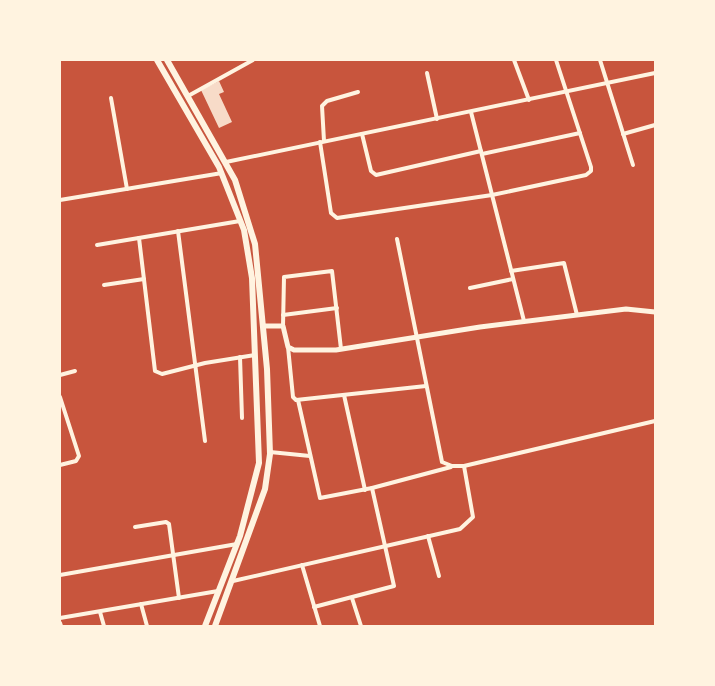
<svg xmlns="http://www.w3.org/2000/svg" width="715" height="686" viewBox="0 0 715 686" font-family="Helvetica,sans-serif">
	<style>
		.building { fill: #f7dbc8 }
		.lines { fill: none; stroke-linecap: round; stroke-linejoin: round }
		.minor { stroke: #fff3e0; stroke-width: 4 }
		.tertiary { stroke: #fff3e0; stroke-width: 5 }
		.primary { stroke: #fff3e0; stroke-width: 6 }
	</style>
	<rect width="100%" height="100%" fill="#c8553d"/>
	<!-- building -->
	<path class="building" d="M 219,81 L 224,92 L 219,94 L 232,122 L 219,128 L 201,90 Z"/>
	<g class="lines">
		<!-- minor -->
		<g class="minor">
			<path d="M 514,60 L 529,100"/>
			<path d="M 600,60 L 633,165"/>
			<path d="M 427,73 L 437,119"/>
			<path d="M 188,96 L 253,60"/>
			<path d="M 111,98 L 127,189"/>
			<path d="M 471,112 L 524,321"/>
			<path d="M 362,134 L 371,171 L 376,175 L 481,151"/>
			<path d="M 623,134 L 655,125"/>
			<path d="M 324,141 L 322,106 L 327,101 L 358,92"/>
			<path d="M 320,142 L 331,213 L 337,218 L 492,195 L 586,175 L 591,171 L 591,167 L 556,60"/>
			<path d="M 482,154 L 580,133"/>
			<path d="M 226,162 L 655,73"/>
			<path d="M 60,200 L 222,173"/>
			<path d="M 178,231 L 205,441"/>
			<path d="M 139,238 L 155,371 L 162,374 L 205,363 L 255,355"/>
			<path d="M 397,239 L 442,462 L 452,466 L 464,466 L 655,421"/>
			<path d="M 97,245 L 240,221"/>
			<path d="M 511,271 L 564,263 L 577,315"/>
			<path d="M 104,285 L 144,279"/>
			<path d="M 470,288 L 513,279"/>
			<path d="M 283,315 L 337,308"/>
			<path d="M 283,326 L 284,277 L 332,271 L 341,349"/>
			<path d="M 288,347 L 293,397 L 296,400 L 426,386"/>
			<path d="M 240,357 L 242,418"/>
			<path d="M 60,375 L 75,371"/>
			<path d="M 344,395 L 365,490"/>
			<path d="M 60,397 L 79,456 L 76,461 L 60,465"/>
			<path d="M 298,400 L 320,498 L 372,488 L 451,467"/>
			<path d="M 270,452 L 310,456"/>
			<path d="M 135,527 L 166,522 L 169,524 L 179,598"/>
			<path d="M 428,536 L 439,576"/>
			<path d="M 302,565 L 320,626"/>
			<path d="M 60,575 L 237,544"/>
			<path d="M 233,581 L 460,529 L 473,517 L 464,466"/>
			<path d="M 352,598 L 361,626"/>
			<path d="M 141,604 L 147,626"/>
			<path d="M 314,607 L 394,586 L 372,488"/>
			<path d="M 100,612 L 104,626"/>
			<path d="M 60,618 L 218,591"/>
			<path d="M 60,623 L 61,626"/>
		</g>
		<!-- tertiary -->
		<path class="tertiary" d="M 263,326 L 283,326 L 288,347 L 294,350 L 336,350 L 480,327 L 626,309 L 655,312"/>
		<!-- primary -->
		<g class="primary">
			<path d="M 157,60 L 219,167 L 244,230 L 252,278 L 259,463 L 240,536 L 205,626"/>
			<path d="M 167,60 L 235,180 L 255,244 L 267,369 L 270,454 L 265,489 L 215,626"/>
		</g>
	</g>
	<!-- border -->
	<rect width="715" height="686" fill="none" stroke="#fff3e0" stroke-width="122"/>
</svg>
